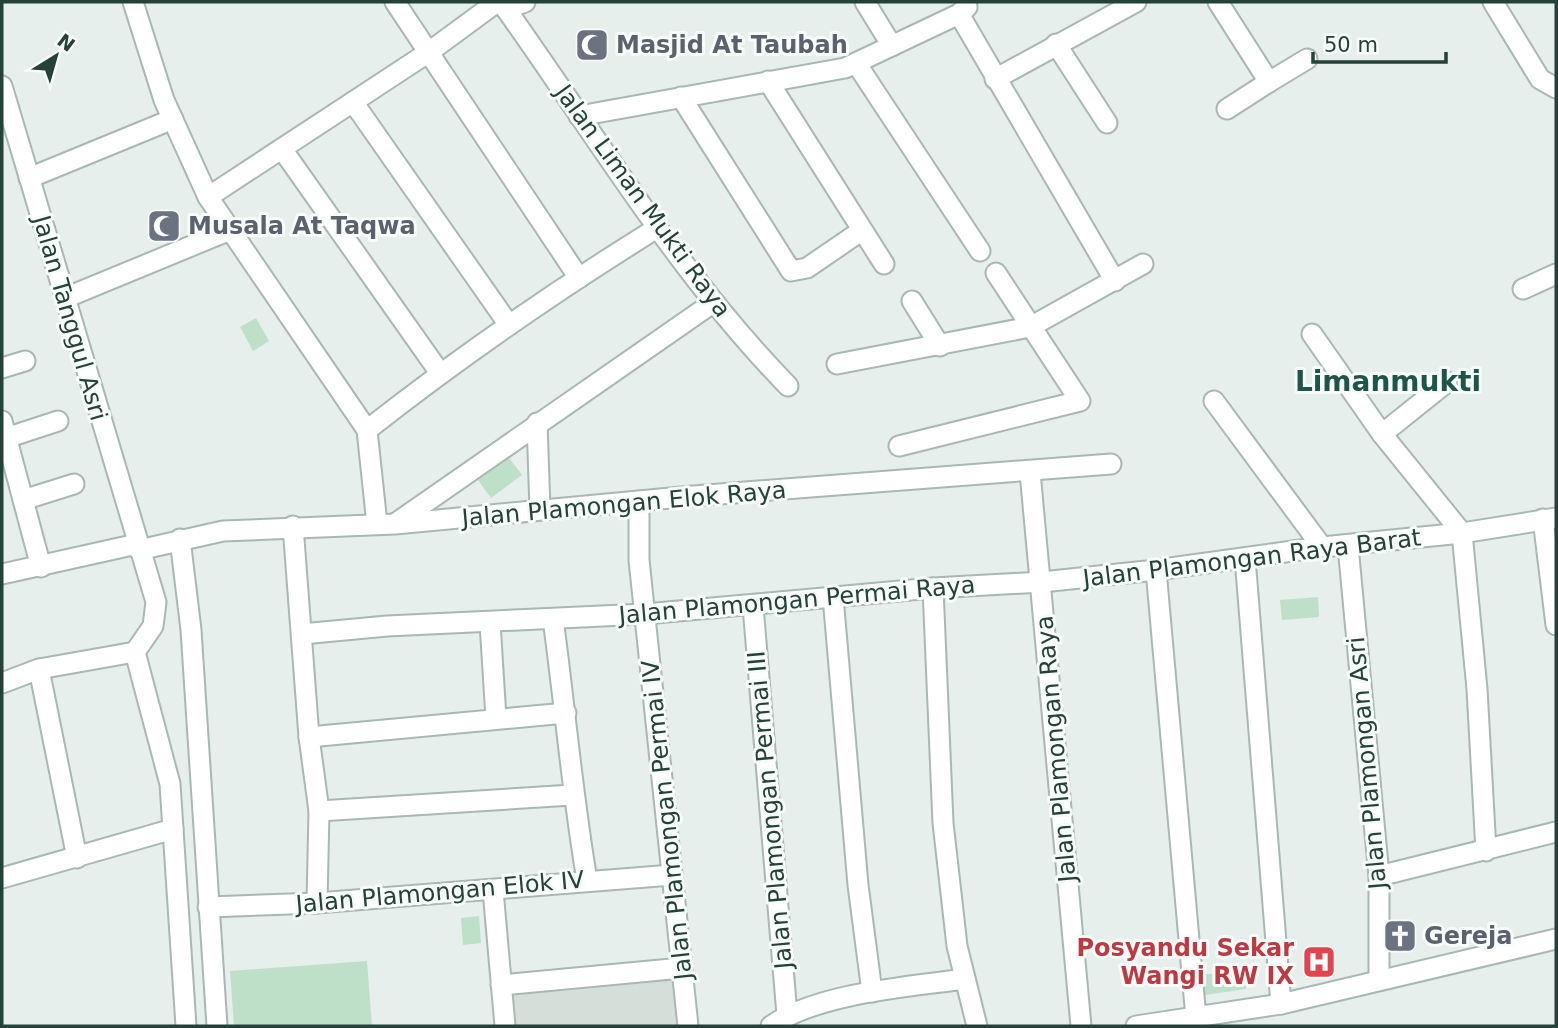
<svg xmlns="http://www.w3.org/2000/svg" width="1558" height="1028" viewBox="0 0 1558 1028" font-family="'DejaVu Sans',sans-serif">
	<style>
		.built { fill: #d4dfda }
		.garden { fill: #bfe0c8 }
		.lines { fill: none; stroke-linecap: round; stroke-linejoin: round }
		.minor-casing { stroke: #a8b8b2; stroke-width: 23 }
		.minor { stroke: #fff; stroke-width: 19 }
		.labels { text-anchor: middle; stroke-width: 6; stroke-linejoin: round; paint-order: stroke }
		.worship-label { font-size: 24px; font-weight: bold; fill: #5b616d; stroke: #f7fbf9; text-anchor: start }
		.street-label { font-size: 24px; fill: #24423a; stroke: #f7fbf9 }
		.health-label { font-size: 24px; font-weight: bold; fill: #be3a42; stroke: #f7fbf9; text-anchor: end }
		.quarter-label { font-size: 28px; font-weight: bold; fill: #1f5548; stroke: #f7fbf9 }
	</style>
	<rect width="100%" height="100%" fill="#e6efeb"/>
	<!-- built -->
	<path class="built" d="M 676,973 L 681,1026 L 513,1026 L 511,989 Z"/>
	<!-- garden -->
	<g class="garden">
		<path d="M 256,318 L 269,341 L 253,351 L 240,327 Z"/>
		<path d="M 509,458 L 522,475 L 491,498 L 478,480 Z"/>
		<path d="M 1318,597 L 1319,617 L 1282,620 L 1280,600 Z"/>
		<path d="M 479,916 L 481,943 L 463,945 L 461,918 Z"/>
		<path d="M 367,961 L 372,1026 L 234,1026 L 230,971 Z"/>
		<path d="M 1244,970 L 1246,989 L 1205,995 L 1202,975 Z"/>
	</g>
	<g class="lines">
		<defs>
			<g id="minor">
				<path d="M 133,2 L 164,100 L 208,197 L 367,430 L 377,524"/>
				<path d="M 395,2 L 579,278"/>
				<path d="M 501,2 C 594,132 676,271 788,386"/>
				<path d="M 865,2 L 892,46"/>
				<path d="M 1218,2 L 1269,82 L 1227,109"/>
				<path d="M 1493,2 L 1540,79 L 1556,88"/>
				<path d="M 506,9 L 525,2"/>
				<path d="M 959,14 L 1115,281"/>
				<path d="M 1056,44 L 1107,123"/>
				<path d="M 856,63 L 980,251"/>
				<path d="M 995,79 L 1136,2"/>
				<path d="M 768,81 L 884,264"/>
				<path d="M 1269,82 L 1307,59"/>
				<path d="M 2,86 L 156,602 L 153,626 L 135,652 L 170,784 L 186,1026"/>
				<path d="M 681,97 L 791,271 L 807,268 L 861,231"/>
				<path d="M 353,102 L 509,325"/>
				<path d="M 579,116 L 845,68 L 959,14 L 967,7 L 966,2"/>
				<path d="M 282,149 L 440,373"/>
				<path d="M 29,178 L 173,119"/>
				<path d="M 208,197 L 429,52 L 497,2"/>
				<path d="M 1523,289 L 1556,274"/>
				<path d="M 65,298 L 230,230"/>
				<path d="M 912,301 L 940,346"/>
				<path d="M 1312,334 L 1382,434 L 1462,533"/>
				<path d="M 837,364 L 1030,327 L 1143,264"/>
				<path d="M 2,368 L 25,361"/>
				<path d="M 1214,401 L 1322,547"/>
				<path d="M 2,421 L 41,567"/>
				<path d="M 537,423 L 540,509"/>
				<path d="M 367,430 C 460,357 557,290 657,228"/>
				<path d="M 1382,434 L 1447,382"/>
				<path d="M 6,438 L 58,421"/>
				<path d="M 899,446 L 1080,401 L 996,273"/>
				<path d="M 1030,472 L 1081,1026"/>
				<path d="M 23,500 L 74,484"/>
				<path d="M 639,501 L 639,560 L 688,1026"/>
				<path d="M 1543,519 L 1556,625"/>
				<path d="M 396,523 L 714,302"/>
				<path d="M 293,526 L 309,737 L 319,811 L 317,903"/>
				<path d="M 1462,533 L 1477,689 L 1486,851"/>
				<path d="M 180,539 L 191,630 L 217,1026"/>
				<path d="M 1348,546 L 1379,876 L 1379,980"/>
				<path d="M 139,550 L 223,531 L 395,524 L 681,497 L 1111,464"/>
				<path d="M 1245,558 L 1281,1004"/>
				<path d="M 1156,570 L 1196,1018"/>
				<path d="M 2,574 L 137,544"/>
				<path d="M 933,588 L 943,823 L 957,946 L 977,1026"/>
				<path d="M 833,597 L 858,885 L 872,992"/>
				<path d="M 753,606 L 787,1015"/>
				<path d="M 553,619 C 565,706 572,793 587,880"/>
				<path d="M 490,623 L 496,718"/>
				<path d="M 302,634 L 387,626 L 645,614 L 933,588 L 1042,582 L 1156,570 L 1322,547 L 1462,533 L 1556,518"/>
				<path d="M 39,669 L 77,858"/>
				<path d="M 2,683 L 39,669 L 135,652"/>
				<path d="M 309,737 L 566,713"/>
				<path d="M 319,811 L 572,795"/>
				<path d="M 1379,876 L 1556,832"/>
				<path d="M 2,878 L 173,829"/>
				<path d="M 493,890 L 505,1026"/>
				<path d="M 208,907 L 317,903 L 672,875"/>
				<path d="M 501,985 L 682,968"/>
				<path d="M 771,1026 C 818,993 907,987 965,979"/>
				<path d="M 1136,1026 L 1281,1004 L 1556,939"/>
			</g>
		</defs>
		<!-- minor casing -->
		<use href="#minor" class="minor-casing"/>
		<!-- minor -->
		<use href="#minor" class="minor"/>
	</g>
	<!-- icons -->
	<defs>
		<symbol id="mosque-square" viewBox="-11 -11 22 22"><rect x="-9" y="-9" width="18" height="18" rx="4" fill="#6b7280" stroke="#f7fbf9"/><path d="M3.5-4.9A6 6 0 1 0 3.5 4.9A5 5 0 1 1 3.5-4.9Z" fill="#fff"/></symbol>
		<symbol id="church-square" viewBox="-11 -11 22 22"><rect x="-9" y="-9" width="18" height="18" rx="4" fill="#6b7280" stroke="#f7fbf9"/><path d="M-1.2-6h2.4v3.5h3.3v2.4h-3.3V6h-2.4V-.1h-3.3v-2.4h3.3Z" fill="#fff"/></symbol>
		<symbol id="hospital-square" viewBox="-11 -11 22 22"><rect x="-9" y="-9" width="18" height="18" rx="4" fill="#e0444e" stroke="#f7fbf9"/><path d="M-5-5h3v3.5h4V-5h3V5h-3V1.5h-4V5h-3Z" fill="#fff"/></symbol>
	</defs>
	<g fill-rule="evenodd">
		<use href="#mosque-square" x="573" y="26" width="38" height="38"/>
		<use href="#mosque-square" x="145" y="207" width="38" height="38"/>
		<use href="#church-square" x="1381" y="917" width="38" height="38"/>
		<use href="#hospital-square" x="1300" y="943" width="38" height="38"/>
	</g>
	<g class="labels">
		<!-- worship labels -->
		<g class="worship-label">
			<text x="616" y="53">Masjid At Taubah</text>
			<text x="188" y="234">Musala At Taqwa</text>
			<text x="1424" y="944">Gereja</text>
		</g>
		<!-- street labels -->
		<g class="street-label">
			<text transform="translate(643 201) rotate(54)" y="8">Jalan Liman Mukti Raya</text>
			<text transform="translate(70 318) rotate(74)" y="8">Jalan Tanggul Asri</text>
			<text transform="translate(624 504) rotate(-5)" y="8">Jalan Plamongan Elok Raya</text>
			<text transform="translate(1252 558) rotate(-7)" y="8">Jalan Plamongan Raya Barat</text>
			<text transform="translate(797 600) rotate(-5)" y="8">Jalan Plamongan Permai Raya</text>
			<text transform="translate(1056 749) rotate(-95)" y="8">Jalan Plamongan Raya</text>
			<text transform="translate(1367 763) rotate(-95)" y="8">Jalan Plamongan Asri</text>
			<text transform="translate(770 810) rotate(-95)" y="8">Jalan Plamongan Permai III</text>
			<text transform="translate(667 820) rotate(-96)" y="8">Jalan Plamongan Permai IV</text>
			<text transform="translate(440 892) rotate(-5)" y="8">Jalan Plamongan Elok IV</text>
		</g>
		<!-- health labels -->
		<g class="health-label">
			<text x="1294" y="956">Posyandu Sekar<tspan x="1294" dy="28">Wangi RW IX</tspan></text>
		</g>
		<!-- quarter labels -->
		<g class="quarter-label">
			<text x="1388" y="391">Limanmukti</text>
		</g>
	</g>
	<!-- border -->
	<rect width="1558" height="1028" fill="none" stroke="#24423a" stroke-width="7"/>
	<!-- north arrow -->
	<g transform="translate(56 56) rotate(37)" stroke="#f7fbf9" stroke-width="5" paint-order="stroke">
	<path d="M0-5L12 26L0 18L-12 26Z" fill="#24423a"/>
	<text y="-10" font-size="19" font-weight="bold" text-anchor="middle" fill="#24423a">N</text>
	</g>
	<!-- scale -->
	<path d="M1313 52v10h133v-10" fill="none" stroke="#24423a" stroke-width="3.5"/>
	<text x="1324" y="52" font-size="21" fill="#24423a" stroke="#f7fbf9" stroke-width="5" paint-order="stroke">50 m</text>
</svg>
